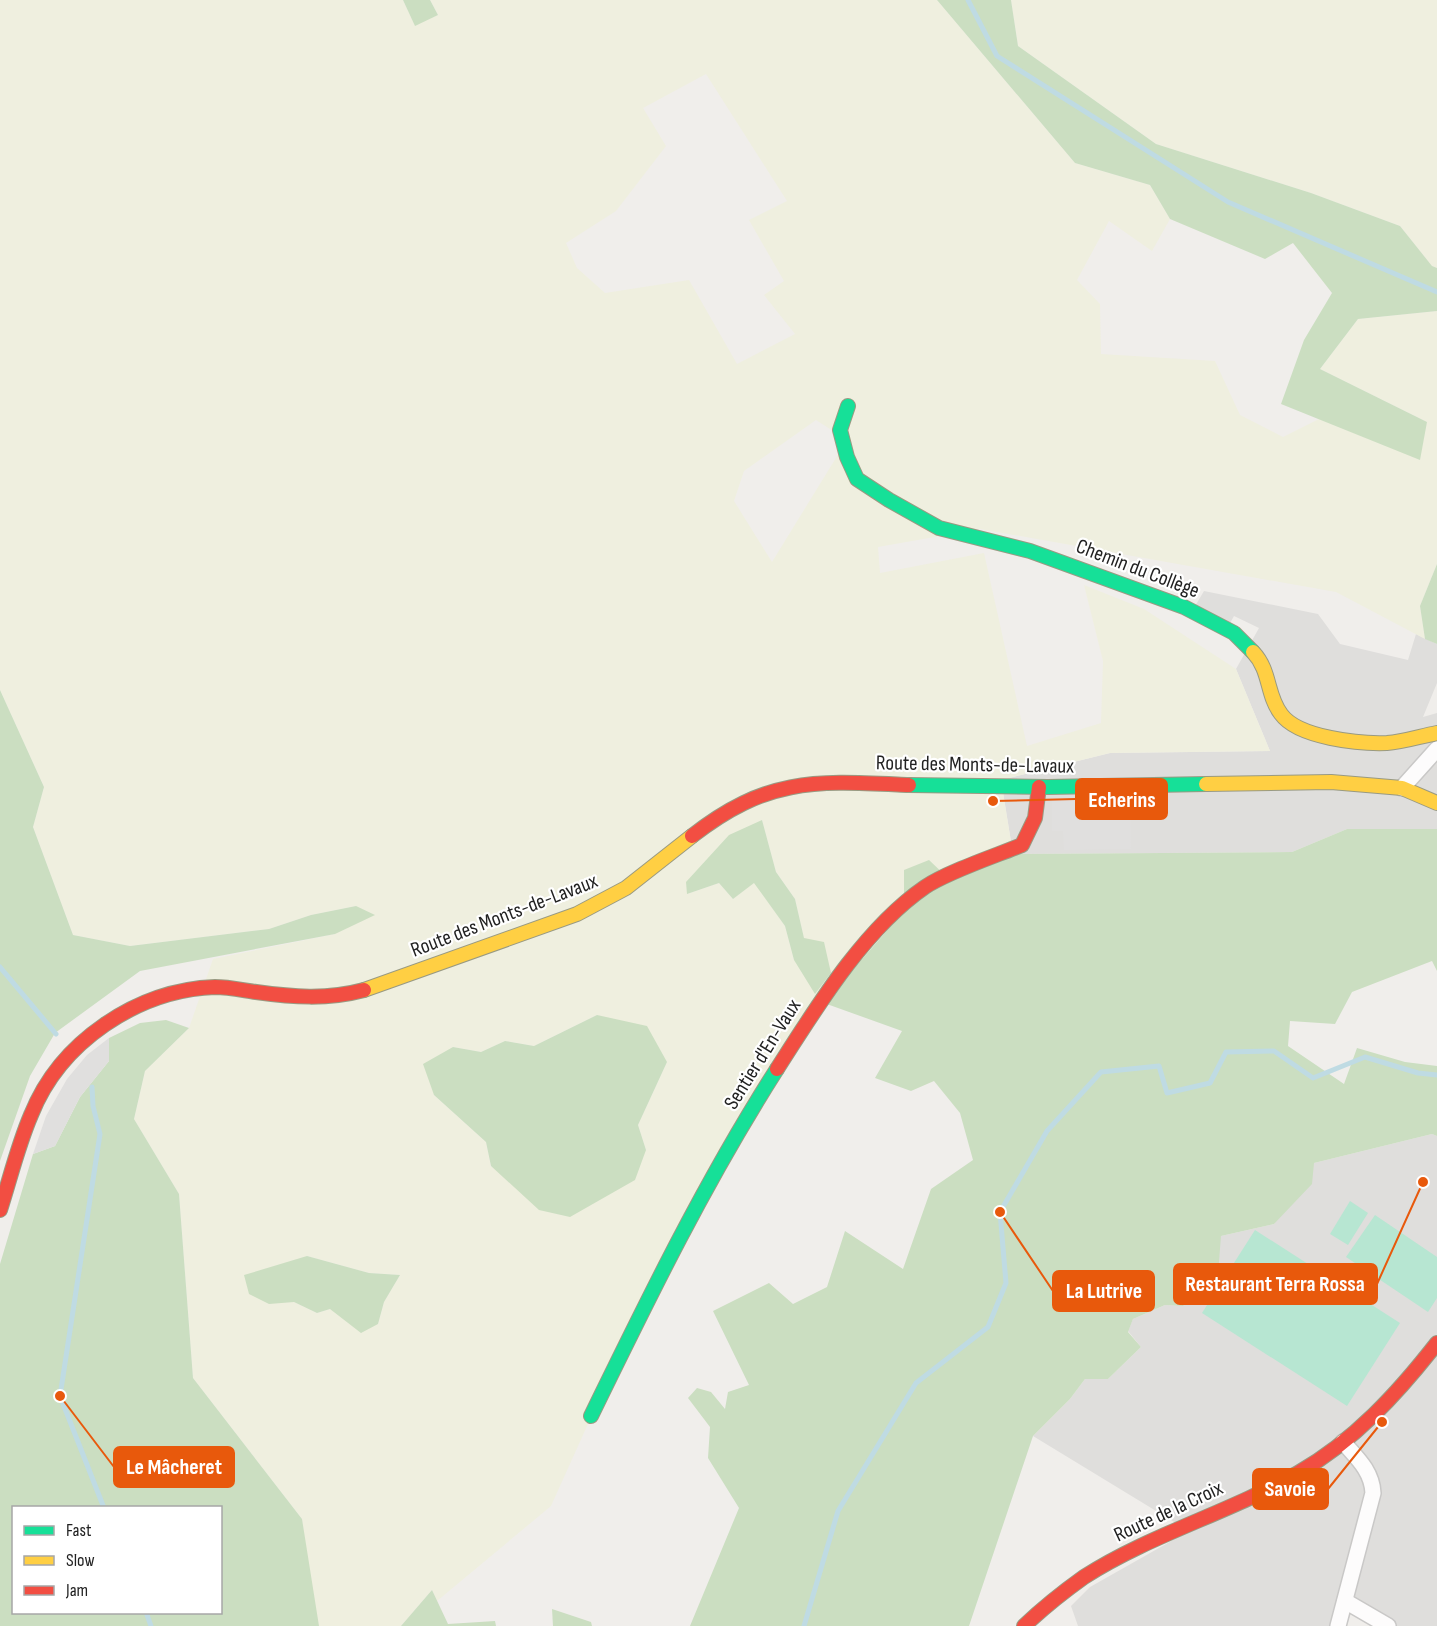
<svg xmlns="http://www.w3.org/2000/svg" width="1437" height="1626" viewBox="0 0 1437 1626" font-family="'Sofia Sans Condensed',sans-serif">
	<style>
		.residential { fill: #dfdedc }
		.farmland { fill: #efefdf; fill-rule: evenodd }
		.forest { fill: #cbdec1; fill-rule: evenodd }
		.pitch { fill: #b7e6d2 }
		.parking { fill: #e0dfde }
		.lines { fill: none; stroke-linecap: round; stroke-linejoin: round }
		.stream { stroke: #bfdbe3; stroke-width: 5 }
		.street-casing { stroke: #c9c8c7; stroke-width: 18 }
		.fast-casing { stroke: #999a82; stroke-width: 16 }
		.slow-casing { stroke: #999a82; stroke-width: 16 }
		.jam-casing { stroke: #999a82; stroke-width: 16 }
		.street { stroke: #fdfcfc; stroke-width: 15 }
		.fast { stroke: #16e098; stroke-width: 14 }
		.slow { stroke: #ffcf43; stroke-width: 14 }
		.jam { stroke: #f24e42; stroke-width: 14 }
		.labels { text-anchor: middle; stroke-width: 4.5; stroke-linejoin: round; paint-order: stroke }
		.street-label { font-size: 21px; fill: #222; stroke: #fff }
		.leader { fill: none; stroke: #e8590c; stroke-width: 2 }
		.callout-dot { fill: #e8590c; stroke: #fff; stroke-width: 2 }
		.callout { fill: #e8590c; stroke: #e8590c; stroke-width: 2 }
		.callout-label { font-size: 22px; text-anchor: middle; font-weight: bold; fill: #fff }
	</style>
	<rect width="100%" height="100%" fill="#f0eeeb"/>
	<!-- residential -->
	<g class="residential">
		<path d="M 1204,591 L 1318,614 L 1340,644 L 1408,660 L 1416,634 L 1437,644 L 1437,683 L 1423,717 L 1437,713 L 1437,829 L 1347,829 L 1292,852 L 1013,854 L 1001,780 L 1110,753 L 1270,751 L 1236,669 L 1259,628 L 1234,616 L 1225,632 L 1191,613 Z"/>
		<path d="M 1432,1134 L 1437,1136 L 1437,1626 L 1390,1626 L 1355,1603 L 1346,1626 L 1078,1626 L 1071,1606 L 1090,1587 L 1189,1531 L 1033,1436 L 1070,1399 L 1085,1379 L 1108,1379 L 1141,1347 L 1128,1331 L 1133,1319 L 1165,1305 L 1183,1306 L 1221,1236 L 1274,1224 L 1314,1163 Z"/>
	</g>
	<!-- farmland -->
	<g class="farmland">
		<path d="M 0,0 L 403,0 L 415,25 L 438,15 L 430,0 L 937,0 L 1075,163 L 1150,185 L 1170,219 L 1152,251 L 1109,221 L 1077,280 L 1100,304 L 1101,354 L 1215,361 L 1240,415 L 1283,437 L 1319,419 L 1419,459 L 1427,422 L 1320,369 L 1358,319 L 1437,311 L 1437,564 L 1420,606 L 1425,639 L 1336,592 L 980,529 L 878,547 L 880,573 L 984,553 L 1027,746 L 1101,723 L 1103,661 L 1084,585 L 1144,609 L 1236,669 L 1270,751 L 1110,753 L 1001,780 L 1013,854 L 904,911 L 824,1003 L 638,1313 L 551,1506 L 437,1601 L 432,1590 L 401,1626 L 319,1626 L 316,1622 L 302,1519 L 193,1378 L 179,1194 L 134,1119 L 145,1071 L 189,1028 L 213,959 L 335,934 L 356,906 L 311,915 L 269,929 L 130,946 L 73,935 L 33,827 L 44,787 L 0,690 ZM 706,74 L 787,201 L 749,220 L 784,281 L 764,295 L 795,334 L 737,364 L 689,280 L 605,293 L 577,268 L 566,243 L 616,211 L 666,146 L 643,108 ZM 816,420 L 847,440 L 772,562 L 734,501 L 744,471 ZM 762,820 L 776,872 L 795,899 L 804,938 L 794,960 L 785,926 L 754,882 L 733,899 L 719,883 L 687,894 ZM 597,1015 L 667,1062 L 638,1125 L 646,1150 L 491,1167 L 486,1142 L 434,1095 L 453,1047 L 481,1052 L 505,1041 L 534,1046 ZM 307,1256 L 369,1273 L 400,1275 L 384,1302 L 378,1324 L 330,1309 L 317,1313 L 294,1302 Z"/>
		<path d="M 1011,0 L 1437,0 L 1437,268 L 1432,266 L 1400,226 L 1311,193 L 1156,144 L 1018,46 Z"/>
	</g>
	<!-- forest -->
	<g class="forest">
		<path d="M 403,0 L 430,0 L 438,15 L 415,26 Z"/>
		<path d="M 937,0 L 1011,0 L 1018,46 L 1156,144 L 1311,193 L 1400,226 L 1432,266 L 1437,268 L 1437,311 L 1358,319 L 1320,369 L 1427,422 L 1420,460 L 1281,404 L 1304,340 L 1332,293 L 1293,243 L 1265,259 L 1170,219 L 1150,185 L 1075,163 Z"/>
		<path d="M 1437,564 L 1437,644 L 1425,639 L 1420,606 Z"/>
		<path d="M 0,690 L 44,787 L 33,827 L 73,935 L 130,946 L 269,929 L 311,915 L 356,906 L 375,915 L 335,934 L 140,971 L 55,1033 L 30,1076 L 0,1161 Z"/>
		<path d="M 762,820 L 776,872 L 795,899 L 804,938 L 824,942 L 831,973 L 815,994 L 794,960 L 785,926 L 754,883 L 733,899 L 719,883 L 687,894 L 686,882 L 729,835 Z"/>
		<path d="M 1347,829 L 1437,829 L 1437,971 L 1432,961 L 1352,992 L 1335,1024 L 1290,1021 L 1288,1046 L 1344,1084 L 1357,1048 L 1405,1062 L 1437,1066 L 1437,1136 L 1432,1134 L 1314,1163 L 1312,1184 L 1274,1224 L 1221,1236 L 1218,1274 L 1183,1306 L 1165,1305 L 1133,1319 L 1128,1332 L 1141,1347 L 1108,1379 L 1085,1379 L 1070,1399 L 1033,1436 L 969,1626 L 690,1626 L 739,1508 L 708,1458 L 710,1427 L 688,1398 L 697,1388 L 711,1392 L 725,1409 L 728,1392 L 749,1385 L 713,1311 L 769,1283 L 793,1304 L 827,1287 L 845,1231 L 903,1269 L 931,1189 L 973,1160 L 960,1113 L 934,1081 L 911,1091 L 875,1078 L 902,1031 L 824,1003 L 904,911 L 904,870 L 929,860 L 950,880 L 1013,854 L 1292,852 Z"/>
		<path d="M 597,1015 L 647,1026 L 667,1062 L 638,1125 L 646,1150 L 635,1180 L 570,1217 L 539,1210 L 491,1166 L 486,1142 L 434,1095 L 423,1064 L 453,1047 L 481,1052 L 505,1041 L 534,1046 Z"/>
		<path d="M 166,1020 L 189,1028 L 145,1071 L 134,1119 L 179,1194 L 193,1378 L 302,1519 L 319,1626 L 0,1626 L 0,1264 L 33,1154 L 55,1146 L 80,1097 L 109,1061 L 109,1038 L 140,1023 ZM 14,1508 L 220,1508 L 220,1612 L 14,1612 Z"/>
		<path d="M 307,1256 L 369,1273 L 400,1275 L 384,1302 L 378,1324 L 361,1333 L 330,1309 L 317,1313 L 294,1302 L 269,1304 L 249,1294 L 244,1275 Z"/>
		<path d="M 432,1590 L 448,1624 L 495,1621 L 496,1626 L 401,1626 Z"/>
		<path d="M 552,1609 L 591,1622 L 592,1626 L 553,1626 Z"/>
	</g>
	<!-- pitch -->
	<g class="pitch">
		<path d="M 1350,1201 L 1368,1213 L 1348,1245 L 1330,1234 Z"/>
		<path d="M 1375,1215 L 1437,1257 L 1437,1298 L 1428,1312 L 1346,1257 Z"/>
		<path d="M 1255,1230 L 1400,1323 L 1347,1406 L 1202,1313 Z"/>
	</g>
	<!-- parking -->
	<g class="parking">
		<path d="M 1130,796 L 1131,849 L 1064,850 L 1063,831 L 1052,831 L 1052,798 Z"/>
		<path d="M 109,1038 L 109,1061 L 80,1097 L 55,1146 L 33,1154 L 46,1116 L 67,1079 L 87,1055 Z"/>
	</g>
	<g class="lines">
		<!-- stream -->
		<g class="stream">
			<path d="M 968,0 L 997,56 L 1228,202 L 1437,292"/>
			<path d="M 0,967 L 56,1034"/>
			<path d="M 92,1087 L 93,1106 L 100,1134 L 60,1396 L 104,1508"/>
			<path d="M 146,1612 L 151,1626"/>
			<path d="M 804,1626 L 838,1511 L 916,1383 L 988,1327 L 1006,1283 L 1000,1212 L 1047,1131 L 1101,1072 L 1159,1066 L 1167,1093 L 1210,1083 L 1226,1052 L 1274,1051 L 1313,1078 L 1365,1057 L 1418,1073 L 1437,1075"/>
		</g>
		<defs>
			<g id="street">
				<path d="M 1402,788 L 1437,749"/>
				<path d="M 1345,1601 L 1388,1626"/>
				<path d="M 1338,1626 L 1373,1493 C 1372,1471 1357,1458 1343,1442"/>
			</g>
			<g id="fast">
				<path d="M 848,406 L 840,430 L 847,457 L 857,479 L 889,500 L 939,528 L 1030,551 L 1184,607 L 1234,633 L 1253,652"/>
				<path d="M 909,785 L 1048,787 L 1206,784"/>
				<path d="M 591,1416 C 649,1297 706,1180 777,1069"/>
			</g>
			<g id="slow">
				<path d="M 1253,652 C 1271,671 1266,694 1281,714 C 1298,738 1360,744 1387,743 C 1403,742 1421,736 1437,733"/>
				<path d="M 1206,784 L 1331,782 L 1402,788 L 1437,803"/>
				<path d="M 364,990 L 577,914 L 626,888 L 692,836"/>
			</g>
			<g id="jam">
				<path d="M 692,836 C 769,776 817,781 909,785"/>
				<path d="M 777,1069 C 816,1008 864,929 925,887 C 947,872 995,856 1022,845 L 1035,818 L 1039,787"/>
				<path d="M 0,1210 C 10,1179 18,1145 31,1115 C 60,1042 137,990 215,987 C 228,987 242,990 256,992 C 292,997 327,1000 364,990"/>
				<path d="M 1024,1626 C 1043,1608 1063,1592 1084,1577 C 1151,1534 1229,1513 1298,1473 C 1354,1441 1398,1393 1437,1343"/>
			</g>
		</defs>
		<!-- street casing -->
		<use href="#street" class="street-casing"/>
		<!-- fast casing -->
		<use href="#fast" class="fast-casing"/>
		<!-- slow casing -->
		<use href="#slow" class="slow-casing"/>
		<!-- jam casing -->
		<use href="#jam" class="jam-casing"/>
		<!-- street -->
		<use href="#street" class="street"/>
		<!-- fast -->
		<use href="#fast" class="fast"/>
		<!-- slow -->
		<use href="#slow" class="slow"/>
		<!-- jam -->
		<use href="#jam" class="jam"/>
	</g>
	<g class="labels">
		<!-- street labels -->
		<g class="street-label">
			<text transform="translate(1138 568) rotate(21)" y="7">Chemin du Collège</text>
			<text transform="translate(975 764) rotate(1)" y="7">Route des Monts-de-Lavaux</text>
			<text transform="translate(504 915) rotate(-21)" y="7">Route des Monts-de-Lavaux</text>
			<text transform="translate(762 1054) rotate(-58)" y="7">Sentier d'En-Vaux</text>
			<text transform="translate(1168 1511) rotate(-25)" y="7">Route de la Croix</text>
		</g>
	</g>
	<!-- callouts -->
	<path class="leader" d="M993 801L1076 799M1423 1182L1377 1284M1000 1212L1053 1291M60 1396L114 1467M1382 1422L1328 1489"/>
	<g class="callout-dot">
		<circle cx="993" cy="801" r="6"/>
		<circle cx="1423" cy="1182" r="6"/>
		<circle cx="1000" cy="1212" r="6"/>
		<circle cx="60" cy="1396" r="6"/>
		<circle cx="1382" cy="1422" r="6"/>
	</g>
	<g class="callout">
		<rect x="1076" y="779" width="91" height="40" rx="6"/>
		<rect x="1174" y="1264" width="203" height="40" rx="6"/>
		<rect x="1053" y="1271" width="101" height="40" rx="6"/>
		<rect x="114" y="1447" width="120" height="40" rx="6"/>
		<rect x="1253" y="1469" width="75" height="40" rx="6"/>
	</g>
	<g class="callout-label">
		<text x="1122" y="807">Echerins</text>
		<text x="1275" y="1291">Restaurant Terra Rossa</text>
		<text x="1104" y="1298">La Lutrive</text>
		<text x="174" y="1474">Le Mâcheret</text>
		<text x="1290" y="1496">Savoie</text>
	</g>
	<!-- legend -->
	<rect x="12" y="1506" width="210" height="108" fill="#ffffff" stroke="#a7a7a7" stroke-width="1.5"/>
	<rect x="24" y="1526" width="30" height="9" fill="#16e098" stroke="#a7a7a7" stroke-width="1.5"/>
	<text x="66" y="1536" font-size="18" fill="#222222">Fast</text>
	<rect x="24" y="1556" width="30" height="9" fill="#ffcf43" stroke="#a7a7a7" stroke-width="1.5"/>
	<text x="66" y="1566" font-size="18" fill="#222222">Slow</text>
	<rect x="24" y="1586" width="30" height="9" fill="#f24e42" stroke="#a7a7a7" stroke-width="1.5"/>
	<text x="66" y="1596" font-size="18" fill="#222222">Jam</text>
</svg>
